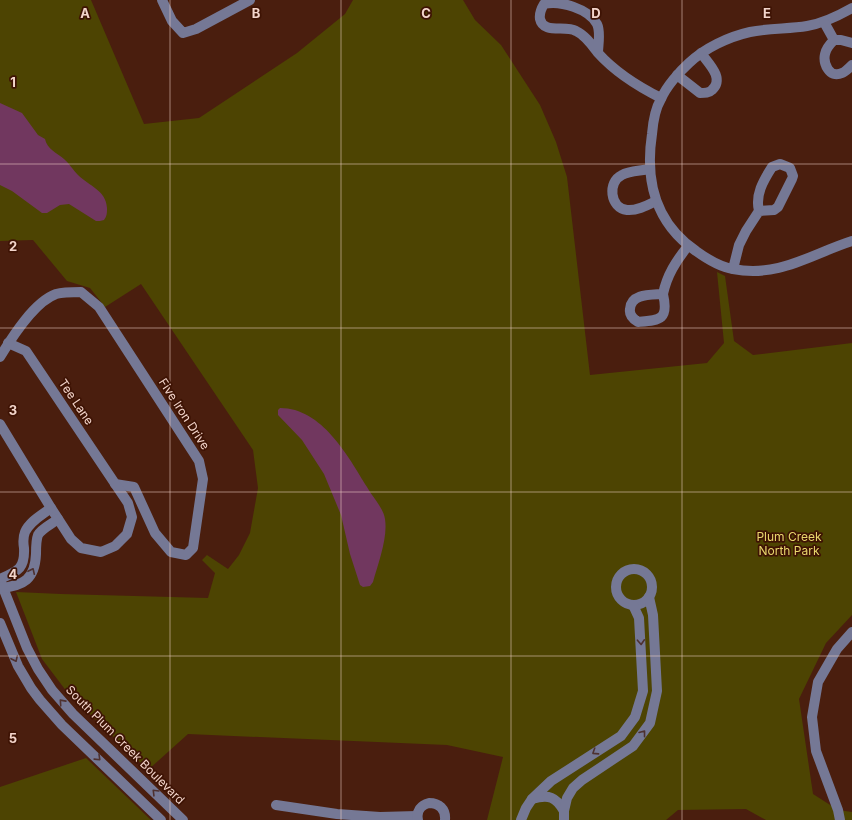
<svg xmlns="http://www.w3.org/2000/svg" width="852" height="820" viewBox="0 0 852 820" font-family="Inter,sans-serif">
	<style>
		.green { fill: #4d4402 }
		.water { fill: #71375f }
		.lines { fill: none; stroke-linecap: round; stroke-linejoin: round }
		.minor { stroke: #757895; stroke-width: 10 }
		.oneway { stroke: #4e3130 }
		.grid { fill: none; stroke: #f3d5cb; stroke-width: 1; stroke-opacity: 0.55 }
		.labels { text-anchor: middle; stroke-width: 3.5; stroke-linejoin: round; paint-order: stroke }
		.street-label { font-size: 12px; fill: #f3d5cb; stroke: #3e1304 }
		.park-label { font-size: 12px; fill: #e9d76d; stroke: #3e1304 }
		.grid-label { font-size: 13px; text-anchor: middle; font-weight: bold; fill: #f3d5cb; stroke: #3e1304; stroke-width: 3.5; stroke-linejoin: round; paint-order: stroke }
	</style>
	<rect width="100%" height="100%" fill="#4a1e0e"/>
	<!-- green -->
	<g class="green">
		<path d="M 0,0 L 91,0 L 144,124 L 199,118 L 297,53 L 345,14 L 353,0 L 463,0 L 475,20 L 501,45 L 540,105 L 556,142 L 567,177 L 590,375 L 707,363 L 724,343 L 717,272 L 725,276 L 734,341 L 753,355 L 852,343 L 852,615 L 826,643 L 799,699 L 813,794 L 838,810 L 852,812 L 852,820 L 766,820 L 746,809 L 678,810 L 666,820 L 487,820 L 503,757 L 447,745 L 188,734 L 148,770 L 67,692 L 42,659 L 16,592 L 61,594 L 208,598 L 215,573 L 202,560 L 207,555 L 228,569 L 239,555 L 250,533 L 258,488 L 253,450 L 141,284 L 105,307 L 90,288 L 67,281 L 33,240 L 0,241 Z"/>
		<path d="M 86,758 L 151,820 L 0,820 L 0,787 Z"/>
	</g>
	<!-- water -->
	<g class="water">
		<path d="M 0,103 L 22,113 L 38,135 L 45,139 C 47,149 57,153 64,159 C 69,163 73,170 78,175 C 89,186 106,190 107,208 C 107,213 107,216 104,220 L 100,221 L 96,221 L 69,204 L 60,205 L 47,213 L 42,213 L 12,191 L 0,185 Z"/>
		<path d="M 280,408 C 322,408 348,456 367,487 C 373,498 383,507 385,519 C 388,538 378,564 373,582 L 370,586 L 363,587 L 360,585 L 350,554 L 341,515 L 324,474 L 302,440 L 278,415 L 278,410 Z"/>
	</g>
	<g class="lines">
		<!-- minor -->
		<g class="minor">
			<path d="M 162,0 L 172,21 L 183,33 L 196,29 L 250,0"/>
			<path d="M 852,8 C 838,16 824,23 807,26 C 789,29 769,28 750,32 C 728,37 705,48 689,63 C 679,72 666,87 661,99 C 655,109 653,122 652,134 C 645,180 655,223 696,251 C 707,259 720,267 733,269 C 779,278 811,254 852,241"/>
			<path d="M 824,22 L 834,40"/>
			<path d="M 852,43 L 841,40 L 834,40 C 830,44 826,48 825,54 C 823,63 829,79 842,73 C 845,72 849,68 852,65"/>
			<path d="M 598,53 C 592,45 585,35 576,31 C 565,25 543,34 540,19 C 539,13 541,9 544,4 C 560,0 589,9 597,24 C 601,32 598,45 598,53 C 616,73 637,86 661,98"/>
			<path d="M 677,75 L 700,93 C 705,93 709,93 712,90 C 725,78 708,63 701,53"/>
			<path d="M 649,169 C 640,171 629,171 622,175 C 607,182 610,208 627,210 C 637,211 648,205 656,201"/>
			<path d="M 733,269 L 739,245 L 746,231 L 759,211 L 774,210 L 778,207 L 792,179 L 793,176 L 790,168 L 780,164 L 772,167 C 763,181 755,195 759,211"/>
			<path d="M 663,294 C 669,320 660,320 638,322 C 633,319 629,315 630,309 C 631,293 652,295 663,294 C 667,275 676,261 688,246"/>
			<path d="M 0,357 C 12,337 34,302 56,294 C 63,292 73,292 81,292 L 99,307 L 199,461 L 203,479 L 193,548 L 186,555 L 171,552 L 155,533 L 134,487 L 115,484"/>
			<path d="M 0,424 L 51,508 L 71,539 L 81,548 L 101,552 L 115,546 L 127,534 L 132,517 L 128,503 L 26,351 L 8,343"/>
			<circle cx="634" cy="587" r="18"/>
			<path d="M 0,579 C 18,571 25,569 24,548 C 23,542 23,537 25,532 C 30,521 42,515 51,508"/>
			<path d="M 0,580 L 27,648 L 38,669 L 52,690 L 73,714 L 183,820"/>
			<path d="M 0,588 C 24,586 35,579 36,554 C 36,548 36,540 38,535 C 42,528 52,524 58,519"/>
			<path d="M 0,623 L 18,666 L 31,688 L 40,700 L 62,725 L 161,820"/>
			<path d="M 532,799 C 549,794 556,797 564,811"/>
			<path d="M 276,805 L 337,814 L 380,817 L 417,816"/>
			<path d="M 418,820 C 416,811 421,805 429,803 C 439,803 446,809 445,820"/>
			<path d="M 521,820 L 526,808 L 532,799 L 551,781 L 621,736 L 635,717 L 643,691 L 639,618 L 633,605"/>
			<path d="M 564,820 L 564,811 L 567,798 L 573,788 L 582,780 L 633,746 L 650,723 L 657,691 L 653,615 L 649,597"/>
			<path d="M 840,820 L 838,810 L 816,751 L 812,717 L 818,682 L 837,649 L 852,632"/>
		</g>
	</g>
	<!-- one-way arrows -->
	<defs><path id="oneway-chevron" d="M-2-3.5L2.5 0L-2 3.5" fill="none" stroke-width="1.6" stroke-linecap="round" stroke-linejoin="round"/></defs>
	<g class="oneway">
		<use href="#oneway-chevron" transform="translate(32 571) rotate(-65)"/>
		<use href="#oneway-chevron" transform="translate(641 642) rotate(87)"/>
		<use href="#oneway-chevron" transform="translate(15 659) rotate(65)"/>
		<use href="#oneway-chevron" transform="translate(62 702) rotate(-132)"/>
		<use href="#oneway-chevron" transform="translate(643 733) rotate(-52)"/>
		<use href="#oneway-chevron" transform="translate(595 752) rotate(147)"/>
		<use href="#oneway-chevron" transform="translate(98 758) rotate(44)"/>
		<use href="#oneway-chevron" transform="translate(155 792) rotate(-135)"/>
	</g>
	<!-- grid -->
	<path class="grid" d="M 170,0 L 170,820M 341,0 L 341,820M 511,0 L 511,820M 682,0 L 682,820M 0,164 L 852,164M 0,328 L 852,328M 0,492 L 852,492M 0,656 L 852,656"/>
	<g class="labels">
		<!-- street labels -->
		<g class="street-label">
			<text transform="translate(76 402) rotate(56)" y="4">Tee Lane</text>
			<text transform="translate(184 414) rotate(57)" y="4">Five Iron Drive</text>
			<text transform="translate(125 745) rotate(45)" y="4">South Plum Creek Boulevard</text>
		</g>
		<!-- park labels -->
		<g class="park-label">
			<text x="789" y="541">Plum Creek<tspan x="789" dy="14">North Park</tspan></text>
		</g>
	</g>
	<g class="grid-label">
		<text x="85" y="18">A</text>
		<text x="256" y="18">B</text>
		<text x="426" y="18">C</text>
		<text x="596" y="18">D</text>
		<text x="767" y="18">E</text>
		<text x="13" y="87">1</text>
		<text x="13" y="251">2</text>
		<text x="13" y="415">3</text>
		<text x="13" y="579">4</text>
		<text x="13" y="743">5</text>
	</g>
</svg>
